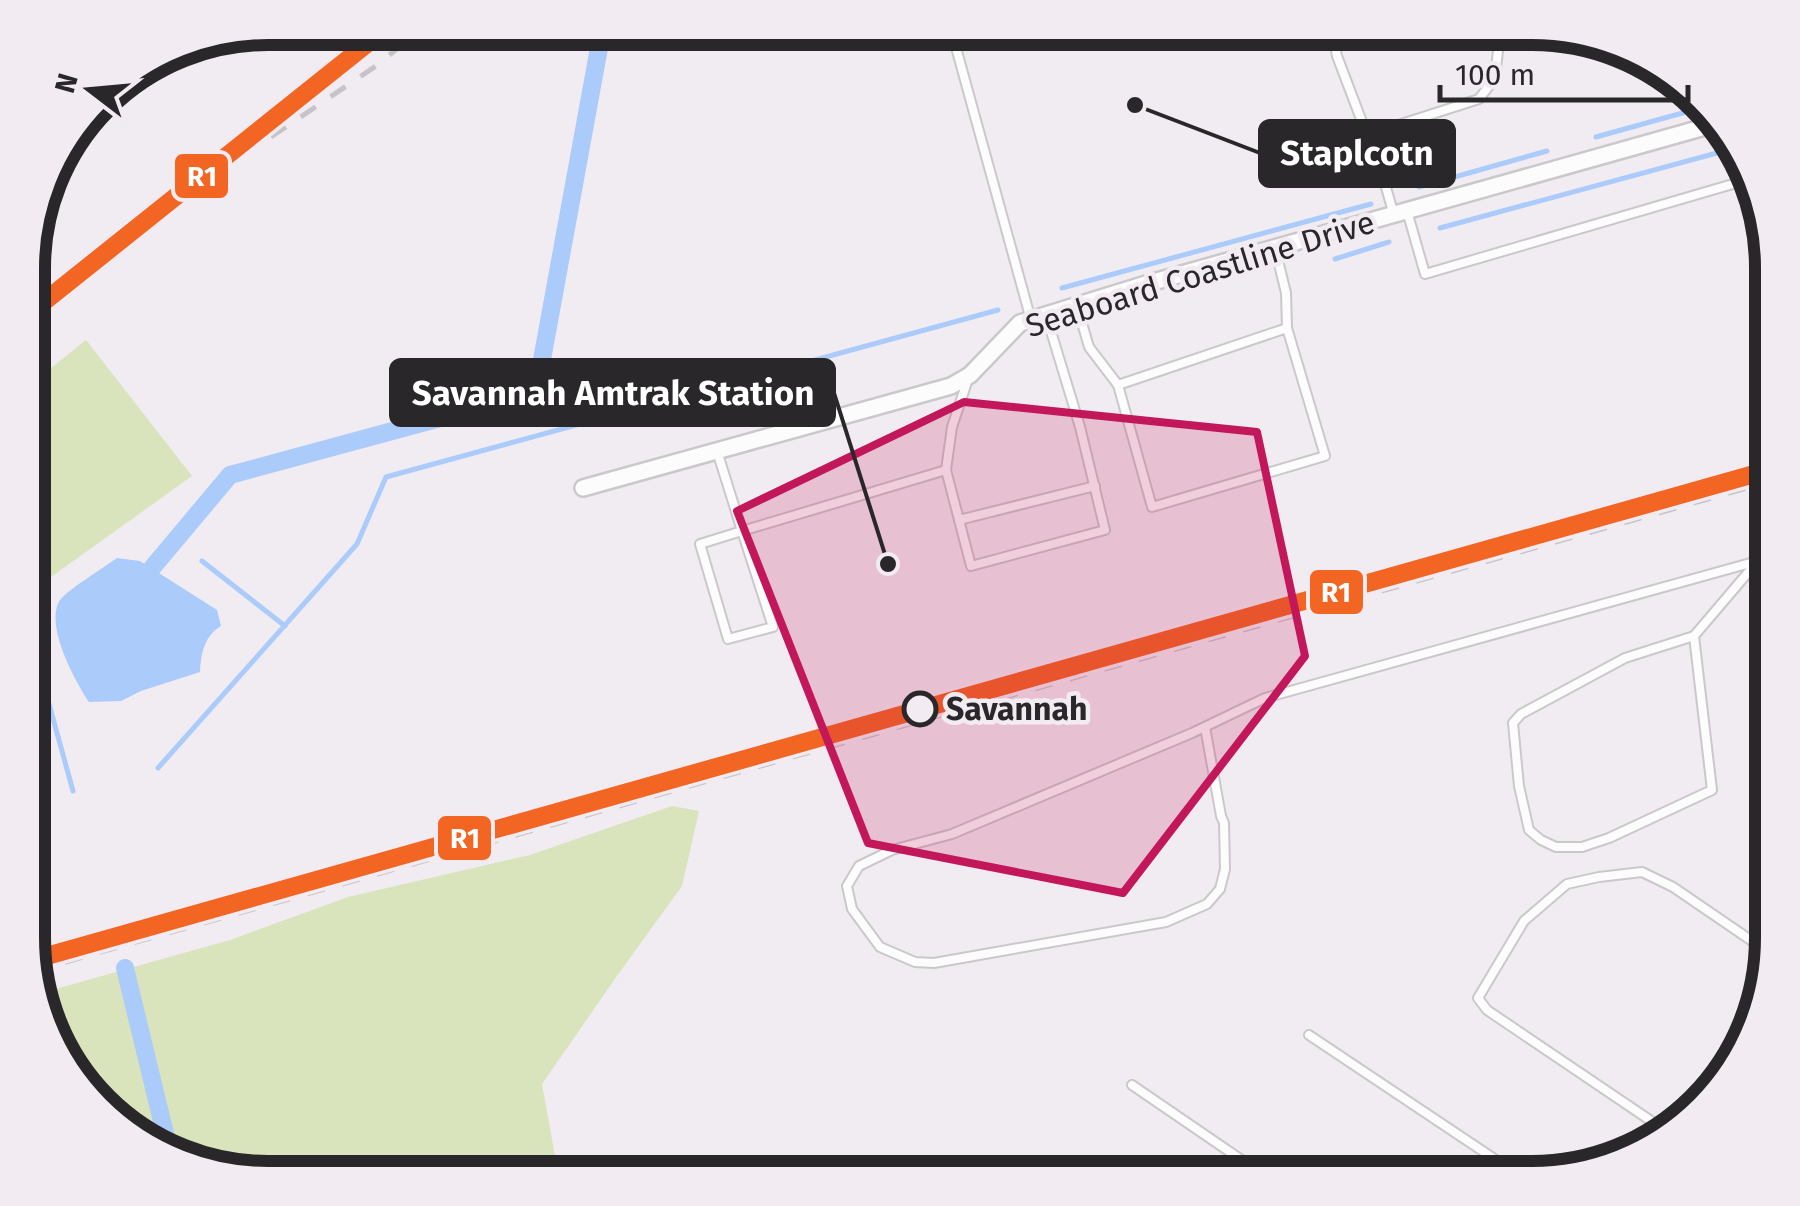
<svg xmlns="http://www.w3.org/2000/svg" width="1800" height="1206" viewBox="0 0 1800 1206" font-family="'Fira Sans',sans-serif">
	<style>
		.green { fill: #d9e3bc }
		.water { fill: #abcbfb }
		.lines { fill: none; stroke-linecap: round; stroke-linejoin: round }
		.stream { stroke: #abcbfb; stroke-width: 5 }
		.canal { stroke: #abcbfb; stroke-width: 18 }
		.service-casing { stroke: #cbc8cb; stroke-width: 12 }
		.minor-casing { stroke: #cbc8cb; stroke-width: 20 }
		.service { stroke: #fdfcfd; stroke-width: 8 }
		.minor { stroke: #fdfcfd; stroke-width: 15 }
		.rail { stroke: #c6c4c6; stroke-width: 5; stroke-dasharray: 18 18; stroke-linecap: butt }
		.rail-1-casing { stroke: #f2ebf2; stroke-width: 25 }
		.rail-1 { stroke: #f26522; stroke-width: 18 }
		.marked { fill: #c2185b; fill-opacity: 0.2; stroke: #c2185b; stroke-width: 8; stroke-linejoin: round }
		.stop-dot { fill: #f2ebf2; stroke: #292729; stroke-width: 5 }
		.labels { text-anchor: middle; stroke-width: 9; stroke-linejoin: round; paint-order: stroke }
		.street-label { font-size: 32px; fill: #292729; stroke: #f2ebf2 }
		.stop-label { font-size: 32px; font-weight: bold; fill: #292729; stroke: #f2ebf2; text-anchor: start }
		.rim { fill: none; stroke: #292729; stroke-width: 12 }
		.leader { fill: none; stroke: #292729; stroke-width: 4 }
		.callout-dot { fill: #292729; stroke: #f2ebf2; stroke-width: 4 }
		.callout { fill: #292729; stroke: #292729; stroke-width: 4 }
		.callout-label { font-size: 35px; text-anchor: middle; font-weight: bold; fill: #fff }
		.line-badge { stroke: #f2ebf2; stroke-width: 4 }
		.badge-label { font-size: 28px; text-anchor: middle; font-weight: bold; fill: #fff }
	</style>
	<rect width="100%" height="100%" fill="#f1ecf1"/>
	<!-- green -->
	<g class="green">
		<path d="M 86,340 L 192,476 L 30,592 L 30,385 Z"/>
		<path d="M 672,806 L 699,811 L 682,886 L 619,973 L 542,1084 L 559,1178 L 253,1178 L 122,1129 L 59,1058 L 38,994 L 230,940 L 348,897 L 530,855 Z"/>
	</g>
	<!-- water -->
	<path class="water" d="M 117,558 L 140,561 L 217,610 L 221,626 C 204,636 201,654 200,672 L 141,691 L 121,701 L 89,702 C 75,681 44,624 60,600 C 66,591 106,566 117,558 Z"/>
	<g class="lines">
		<!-- stream -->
		<g class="stream">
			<path d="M 1596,137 L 1704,107"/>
			<path d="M 1419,187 L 1547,151"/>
			<path d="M 1440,228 L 1739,147"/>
			<path d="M 1335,259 L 1389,242"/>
			<path d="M 1062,288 L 1371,204"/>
			<path d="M 202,561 L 285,626"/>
			<path d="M 30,635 L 73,791"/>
			<path d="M 158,768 L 357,544 L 386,477 L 998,310"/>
		</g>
		<!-- canal -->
		<g class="canal">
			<path d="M 152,568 L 230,475 L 444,417 L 541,365 L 601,37"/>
			<path d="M 125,968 L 168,1146"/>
		</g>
		<defs>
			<g id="service">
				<path d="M 1332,30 L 1337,56 L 1383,177 L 1394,215"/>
				<path d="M 952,33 L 1031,320"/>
				<path d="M 1367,135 L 1479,99 L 1495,78 L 1498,50 L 1489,29"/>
				<path d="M 1407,211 L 1425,274 L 1750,179"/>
				<path d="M 1077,306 L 1089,347 L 1118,385 L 1287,328 L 1286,293 L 1275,248"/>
				<path d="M 968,379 L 952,427 L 946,470 L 971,566 L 1105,530 L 1080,427 L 1046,315"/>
				<path d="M 1118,385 L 1152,507 L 1325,456 L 1287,328"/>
				<path d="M 717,451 L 742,531 L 946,470"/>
				<path d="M 959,520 L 1095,486"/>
				<path d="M 742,531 L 773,627 L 728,639 L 700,544 Z"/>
				<path d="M 1694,636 L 1625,658 L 1521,714 L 1513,723 L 1519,786 L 1529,830 L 1541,840 L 1556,847 L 1582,847 L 1609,838 L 1712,790 L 1694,636 L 1757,562"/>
				<path d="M 1205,727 L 1221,816 L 1224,823 L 1225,869 L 1220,889 L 1207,904 L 1166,922 L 934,963 L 915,962 L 880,947 L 852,909 L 847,886 L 859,866 L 892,850 L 952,834 L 1192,733 L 1265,698 L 1772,557"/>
				<path d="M 1309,1035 L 1523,1178"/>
				<path d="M 1132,1085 L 1268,1178"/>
				<path d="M 1666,1131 L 1487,1010 L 1478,998 L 1524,921 L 1567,884 L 1599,877 L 1642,872 L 1673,887 L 1771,954"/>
			</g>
			<path id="minor" d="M 583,488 L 951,386 L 970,375 L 1020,323 L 1146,284 L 1719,123"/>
		</defs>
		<!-- service casing -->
		<use href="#service" class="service-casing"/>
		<!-- minor casing -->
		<use href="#minor" class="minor-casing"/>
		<!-- service -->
		<use href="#service" class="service"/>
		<!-- minor -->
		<use href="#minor" class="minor"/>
		<!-- rail -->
		<g class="rail">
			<path d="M 271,137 L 376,66 L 410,38"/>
			<path d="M 30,313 L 373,39"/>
			<path d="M 30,972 L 1772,481"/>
		</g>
		<defs>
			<g id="rail-1">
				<path d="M 30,313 L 373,39"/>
				<path d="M 29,961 L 1772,469"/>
			</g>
		</defs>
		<!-- rail-1 casing -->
		<use href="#rail-1" class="rail-1-casing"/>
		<!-- rail-1 -->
		<use href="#rail-1" class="rail-1"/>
	</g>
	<!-- marked area -->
	<path class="marked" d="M 964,402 L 1257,432 L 1305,656 L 1123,893 L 868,843 L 737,511 Z"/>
	<!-- markers -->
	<circle class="stop-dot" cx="920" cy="709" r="16"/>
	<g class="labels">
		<!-- street labels -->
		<g class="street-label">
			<text transform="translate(1200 274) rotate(-17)" y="11">Seaboard Coastline Drive</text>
		</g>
		<!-- stop labels -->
		<g class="stop-label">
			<text x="946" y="720">Savannah</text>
		</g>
	</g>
	<!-- crop -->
	<path d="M0 0H1800V1206H0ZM268 45H1532A223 223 0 0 1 1755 268V938A223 223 0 0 1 1532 1161H268A223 223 0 0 1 45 938V268A223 223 0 0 1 268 45Z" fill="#f2ebf2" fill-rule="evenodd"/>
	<path class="rim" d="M268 45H1532A223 223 0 0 1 1755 268V938A223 223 0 0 1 1532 1161H268A223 223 0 0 1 45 938V268A223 223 0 0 1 268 45Z"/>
	<!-- callouts -->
	<path class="leader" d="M1135 105L1260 153M888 564L834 393"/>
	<g class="callout-dot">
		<circle cx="1135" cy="105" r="10"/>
		<circle cx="888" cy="564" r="10"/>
	</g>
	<g class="callout">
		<rect x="1260" y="121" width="194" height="65" rx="10"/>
		<rect x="391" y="360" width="443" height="65" rx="10"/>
	</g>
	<g class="callout-label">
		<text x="1357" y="165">Staplcotn</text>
		<text x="613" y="405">Savannah Amtrak Station</text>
	</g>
	<g class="line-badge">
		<rect x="173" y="152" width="57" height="48" rx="10" fill="#f26522"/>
		<rect x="1308" y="568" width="57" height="48" rx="10" fill="#f26522"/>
		<rect x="436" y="814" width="57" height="48" rx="10" fill="#f26522"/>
	</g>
	<g class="badge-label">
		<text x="202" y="186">R1</text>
		<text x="1336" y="602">R1</text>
		<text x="465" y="848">R1</text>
	</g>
	<!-- north arrow -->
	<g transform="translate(90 90) rotate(286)" stroke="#f2ebf2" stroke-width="8" paint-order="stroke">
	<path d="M0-8L18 38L0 25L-18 38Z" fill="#292729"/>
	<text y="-15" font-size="28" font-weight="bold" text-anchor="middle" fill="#292729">N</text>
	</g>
	<!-- scale -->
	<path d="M1440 85v15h248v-15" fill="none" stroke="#292729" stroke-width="5"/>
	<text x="1455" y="85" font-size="30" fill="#292729" stroke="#f2ebf2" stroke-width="8" paint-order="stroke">100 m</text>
</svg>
